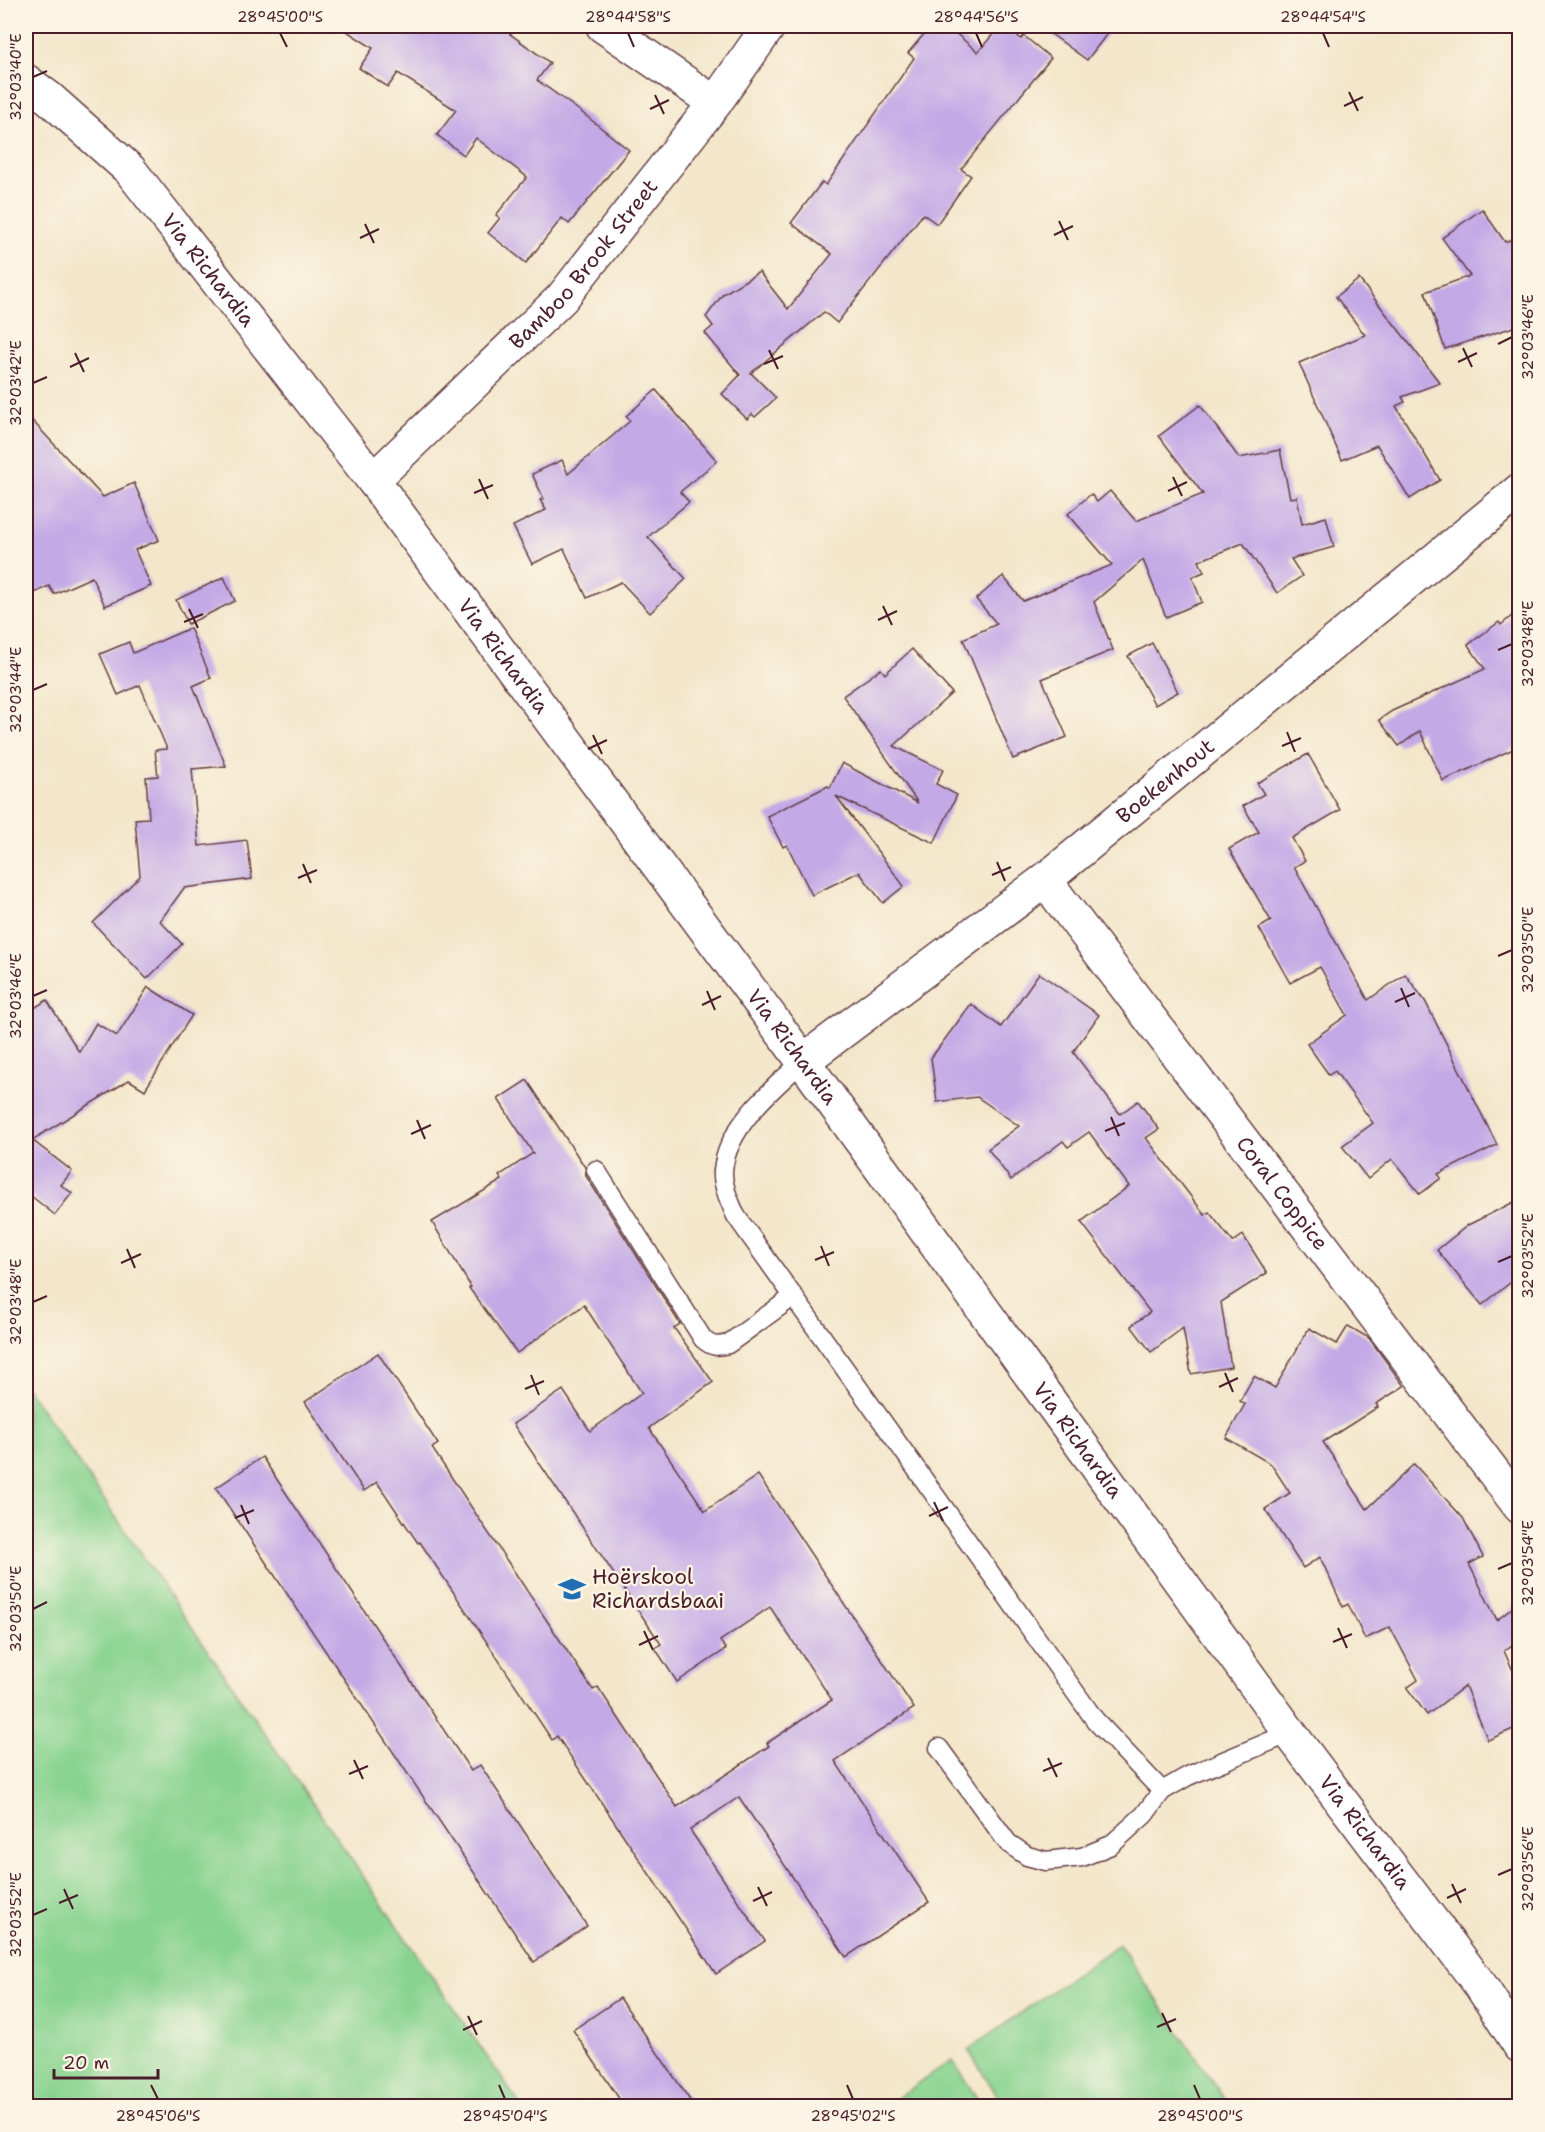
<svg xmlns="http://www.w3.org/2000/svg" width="1545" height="2132" viewBox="0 0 1545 2132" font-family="'Shantell Sans',sans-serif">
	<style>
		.green { fill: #88d390; stroke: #69795e; stroke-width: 1.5 }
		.building { fill: #c3a9e6 }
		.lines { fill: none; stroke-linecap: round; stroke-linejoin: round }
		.service-casing { stroke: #633d43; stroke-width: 21 }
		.minor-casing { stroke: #633d43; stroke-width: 36 }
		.service { stroke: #fff; stroke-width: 18 }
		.minor { stroke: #fff; stroke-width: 33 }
		.ticks { fill: none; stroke: #4a1f2b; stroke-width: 2 }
		.labels { text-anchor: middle; stroke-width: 4.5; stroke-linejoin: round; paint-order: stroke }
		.street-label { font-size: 21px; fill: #4a1f2b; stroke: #fcf5e5 }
		.poi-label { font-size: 21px; fill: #4a1f2b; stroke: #fcf5e5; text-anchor: start }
		.neatline { fill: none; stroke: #4a1f2b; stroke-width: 2 }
		.ticks-label { font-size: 15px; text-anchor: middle; fill: #4a1f2b }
	</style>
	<rect width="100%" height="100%" fill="#fcf5e5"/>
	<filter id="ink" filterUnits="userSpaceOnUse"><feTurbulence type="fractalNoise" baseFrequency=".0167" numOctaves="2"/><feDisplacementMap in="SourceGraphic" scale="12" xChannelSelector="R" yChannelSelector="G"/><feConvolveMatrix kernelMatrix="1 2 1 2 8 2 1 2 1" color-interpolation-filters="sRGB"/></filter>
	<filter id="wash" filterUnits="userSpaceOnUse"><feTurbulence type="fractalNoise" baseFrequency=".008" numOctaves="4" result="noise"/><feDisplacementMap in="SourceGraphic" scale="24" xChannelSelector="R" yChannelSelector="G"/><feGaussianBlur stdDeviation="1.35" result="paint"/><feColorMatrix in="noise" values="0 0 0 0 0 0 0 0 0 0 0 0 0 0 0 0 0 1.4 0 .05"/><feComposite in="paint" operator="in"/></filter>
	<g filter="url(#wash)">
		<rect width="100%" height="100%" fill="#f3e6ca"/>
		<!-- green -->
		<g class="green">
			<path d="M 27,1388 L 521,2106 L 26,2106 L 26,1390 Z"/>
			<path d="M 1119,1944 L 1229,2106 L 1004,2106 L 968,2050 Z"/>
			<path d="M 952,2060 L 982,2106 L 886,2106 Z"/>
		</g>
		<g id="blocks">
			<!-- building -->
			<g class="building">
				<path d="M 339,26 L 499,26 L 550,63 L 537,80 L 580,111 L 629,150 L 569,224 L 562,218 L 526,263 L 488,233 L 500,218 L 496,215 L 527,177 L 476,138 L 464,155 L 437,135 L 456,110 L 398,73 L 388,87 L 359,68 L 373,48 Z"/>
				<path d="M 931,26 L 947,26 L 978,52 L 1000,26 L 1006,26 L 1021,39 L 1024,36 L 1051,58 L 961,169 L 971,176 L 937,224 L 923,214 L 837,323 L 824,312 L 751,373 L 776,398 L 755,417 L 752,414 L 747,419 L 722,394 L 740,375 L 705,333 L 713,326 L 706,317 L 723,294 L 759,272 L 788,309 L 832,254 L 791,223 L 822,182 L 826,185 L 914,58 L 908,53 Z"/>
				<path d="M 1040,26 L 1113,26 L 1087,60 Z"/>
				<path d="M 1482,209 L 1505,242 L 1520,236 L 1520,325 L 1445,349 L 1425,292 L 1470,276 L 1442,238 Z"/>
				<path d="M 1359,279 L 1440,383 L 1402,397 L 1405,402 L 1396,406 L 1440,480 L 1410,499 L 1377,445 L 1342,460 L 1299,363 L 1365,335 L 1336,297 Z"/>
				<path d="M 656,390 L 717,461 L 680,492 L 689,502 L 648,537 L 686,579 L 650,613 L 621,582 L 587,598 L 564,549 L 532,564 L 513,526 L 546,510 L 540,500 L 544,499 L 532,474 L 562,460 L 568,474 L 630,421 L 626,416 Z"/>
				<path d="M 1200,405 L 1239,458 L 1280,450 L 1290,498 L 1297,497 L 1302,524 L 1326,517 L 1334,547 L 1291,559 L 1302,576 L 1277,593 L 1243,543 L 1199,561 L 1204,572 L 1192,577 L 1202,602 L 1166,617 L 1143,560 L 1094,602 L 1113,650 L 1042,679 L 1067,737 L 1013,759 L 963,639 L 997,624 L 976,599 L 1003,576 L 1023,601 L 1112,565 L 1068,514 L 1091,494 L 1097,502 L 1110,491 L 1136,521 L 1203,494 L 1159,436 Z"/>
				<path d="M 26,414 L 103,497 L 134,483 L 159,540 L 135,550 L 151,586 L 105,606 L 92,577 L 54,594 L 49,586 L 26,597 Z"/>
				<path d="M 224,577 L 235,601 L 188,624 L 176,600 Z"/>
				<path d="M 1520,609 L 1520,746 L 1443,781 L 1420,731 L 1399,746 L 1379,720 L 1392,711 L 1485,669 L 1468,645 L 1499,622 L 1501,625 Z"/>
				<path d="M 190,628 L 211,678 L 193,686 L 226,766 L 192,769 L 199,846 L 247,840 L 252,879 L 184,888 L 160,921 L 182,944 L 147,979 L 93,923 L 140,876 L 135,819 L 149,818 L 146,777 L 158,776 L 155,750 L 167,749 L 140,685 L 118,695 L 100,654 L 129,642 L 133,653 Z"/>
				<path d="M 1152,643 L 1178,692 L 1155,705 L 1128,656 Z"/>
				<path d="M 912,649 L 952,693 L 894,746 L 943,770 L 936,784 L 957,795 L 934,843 L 836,796 L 904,886 L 883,903 L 859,872 L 812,895 L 787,845 L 783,847 L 767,816 L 828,786 L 830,788 L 842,763 L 918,803 L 843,696 L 881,669 L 885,674 Z"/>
				<path d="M 1308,754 L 1340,810 L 1292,838 L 1305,861 L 1294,867 L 1368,1000 L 1405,974 L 1425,1001 L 1497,1145 L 1438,1174 L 1441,1178 L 1420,1194 L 1392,1159 L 1368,1179 L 1342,1146 L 1373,1123 L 1335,1071 L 1329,1075 L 1307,1044 L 1347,1015 L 1320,967 L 1290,983 L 1259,928 L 1271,921 L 1229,849 L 1259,832 L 1243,806 L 1264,794 L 1257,783 Z"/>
				<path d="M 1039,973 L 1099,1015 L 1073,1052 L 1120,1114 L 1138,1101 L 1159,1129 L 1146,1138 L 1205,1215 L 1209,1212 L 1233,1242 L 1243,1235 L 1267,1273 L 1221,1302 L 1231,1367 L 1191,1374 L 1183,1328 L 1151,1352 L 1131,1326 L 1150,1312 L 1081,1222 L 1129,1186 L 1089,1132 L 1068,1147 L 1063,1141 L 1011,1180 L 988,1149 L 1019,1126 L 977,1097 L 937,1102 L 931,1058 L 971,1004 L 1001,1027 Z"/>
				<path d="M 148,987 L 192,1015 L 145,1090 L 129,1080 L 32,1140 L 72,1171 L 61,1185 L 72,1193 L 55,1215 L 26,1192 L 26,1013 L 47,1000 L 79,1052 L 96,1023 L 117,1036 Z"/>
				<path d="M 527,1080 L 585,1167 L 586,1176 L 680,1324 L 674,1328 L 713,1382 L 649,1428 L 705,1511 L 758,1475 L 914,1708 L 835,1761 L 929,1902 L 846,1957 L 739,1797 L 690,1830 L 765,1941 L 716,1974 L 557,1736 L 552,1740 L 420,1542 L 418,1543 L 377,1482 L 364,1491 L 305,1402 L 378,1353 L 438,1444 L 432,1448 L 593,1690 L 598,1687 L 677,1807 L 769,1746 L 767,1743 L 832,1700 L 770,1607 L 720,1641 L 726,1649 L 677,1682 L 655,1648 L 661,1644 L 513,1424 L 563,1390 L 590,1431 L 642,1393 L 584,1305 L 517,1353 L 469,1288 L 471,1287 L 432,1222 L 502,1180 L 499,1176 L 533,1153 L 498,1099 Z"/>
				<path d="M 1520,1199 L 1520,1275 L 1482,1305 L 1437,1250 L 1468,1225 Z"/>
				<path d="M 1348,1326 L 1369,1338 L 1404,1386 L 1376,1404 L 1378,1407 L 1323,1442 L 1367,1509 L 1414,1464 L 1463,1518 L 1483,1557 L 1469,1564 L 1497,1620 L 1520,1602 L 1520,1639 L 1504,1651 L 1520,1686 L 1520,1726 L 1488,1740 L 1465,1686 L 1427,1715 L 1407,1688 L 1418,1680 L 1390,1627 L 1365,1639 L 1348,1604 L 1343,1607 L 1320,1557 L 1303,1568 L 1265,1509 L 1290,1493 L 1271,1464 L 1226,1438 L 1245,1404 L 1240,1401 L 1254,1376 L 1275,1388 L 1309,1328 L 1337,1344 Z"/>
				<path d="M 262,1457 L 471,1771 L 480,1765 L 587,1926 L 534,1962 L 216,1488 Z"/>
				<path d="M 620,1998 L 694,2106 L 624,2106 L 573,2030 Z"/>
			</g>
		</g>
	</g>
	<g filter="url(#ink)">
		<use href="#blocks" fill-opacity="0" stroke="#633d43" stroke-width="1.5"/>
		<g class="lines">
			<defs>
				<g id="service">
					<path d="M 803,1061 C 773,1088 726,1128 723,1171 C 722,1186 730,1202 736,1216 L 1095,1720 L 1162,1791 L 1188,1776 L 1290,1733"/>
					<path d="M 596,1170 L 703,1339 C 712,1347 717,1347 728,1344 L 794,1296"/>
					<path d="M 939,1748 L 1008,1843 L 1027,1856 L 1046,1861 L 1082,1857 L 1111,1845 L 1144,1815 L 1162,1791"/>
				</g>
				<g id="minor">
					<path d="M 603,26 L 715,103"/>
					<path id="s1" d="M 26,81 L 49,98 L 130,170 L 373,480 L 803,1061 L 1290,1733 L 1481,1986 L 1520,2046"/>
					<path id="s2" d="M 373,480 L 562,298 L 715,103 L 769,26"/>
					<path id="s3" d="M 1045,880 L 1520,1507"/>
					<path id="s4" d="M 803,1061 L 1045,880 L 1520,490"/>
				</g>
			</defs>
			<!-- service casing -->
			<use href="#service" class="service-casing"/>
			<!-- minor casing -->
			<use href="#minor" class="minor-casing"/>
			<!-- service -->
			<use href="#service" class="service"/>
			<!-- minor -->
			<use href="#minor" class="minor"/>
		</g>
	</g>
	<!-- ticks -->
	<path class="ticks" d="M 280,33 L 287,47M 628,33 L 634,47M 976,33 L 982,47M 1323,33 L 1329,47M 33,77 L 47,71M 1349,92 L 1358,111M 655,95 L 664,114M 1344,106 L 1363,97M 650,109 L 669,100M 1059,221 L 1068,240M 365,224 L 374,243M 1054,235 L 1073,226M 360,238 L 379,229M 1498,344 L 1512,337M 1463,348 L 1472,367M 769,350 L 778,369M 75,353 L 84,372M 1458,362 L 1477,353M 764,364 L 783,356M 70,367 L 89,358M 33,383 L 47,377M 1173,477 L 1182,496M 479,479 L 488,499M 1168,491 L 1187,482M 474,493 L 493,485M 883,606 L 892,625M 189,609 L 198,628M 878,620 L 897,611M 184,622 L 203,614M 1498,650 L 1512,644M 33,690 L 47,684M 1287,732 L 1295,752M 593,735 L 602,754M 1282,746 L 1301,738M 588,749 L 607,740M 997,862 L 1005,881M 303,864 L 311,883M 992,875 L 1011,867M 298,878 L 317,870M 1498,956 L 1512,950M 1401,988 L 1409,1007M 707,991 L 715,1010M 33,996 L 47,990M 1395,1002 L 1415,993M 702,1005 L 721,996M 1111,1117 L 1119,1136M 417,1120 L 425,1139M 1105,1131 L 1125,1123M 411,1134 L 431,1125M 821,1246 L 829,1266M 127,1249 L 135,1268M 815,1260 L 834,1252M 1498,1262 L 1512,1256M 121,1263 L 141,1254M 33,1302 L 47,1296M 1225,1373 L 1233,1392M 531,1375 L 539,1395M 1219,1387 L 1238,1378M 525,1389 L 544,1381M 934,1502 L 943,1521M 241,1505 L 249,1524M 929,1516 L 948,1507M 235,1518 L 254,1510M 1498,1569 L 1512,1563M 33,1609 L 47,1602M 1338,1628 L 1347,1648M 644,1631 L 653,1650M 1333,1642 L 1352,1634M 639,1645 L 658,1636M 1048,1758 L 1057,1777M 354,1760 L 363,1779M 1043,1771 L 1062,1763M 349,1774 L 368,1766M 1498,1875 L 1512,1869M 1452,1884 L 1461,1903M 758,1887 L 767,1906M 64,1889 L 73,1909M 1447,1898 L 1466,1889M 753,1901 L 772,1892M 59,1903 L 78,1895M 33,1915 L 47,1909M 1162,2013 L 1171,2032M 468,2016 L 477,2035M 1157,2027 L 1176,2019M 463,2030 L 482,2021M 151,2085 L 158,2099M 499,2085 L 505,2099M 847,2085 L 853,2099M 1194,2085 L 1200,2099"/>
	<!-- icons -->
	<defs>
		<symbol id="school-bare" viewBox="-9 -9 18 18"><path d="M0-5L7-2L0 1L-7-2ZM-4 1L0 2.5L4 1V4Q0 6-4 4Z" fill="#1f6fb2" stroke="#fcf5e5" stroke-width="2.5" paint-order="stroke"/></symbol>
	</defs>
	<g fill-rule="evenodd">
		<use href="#school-bare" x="553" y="1570" width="38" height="38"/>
	</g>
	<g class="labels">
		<!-- street labels -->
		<g class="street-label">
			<text dy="7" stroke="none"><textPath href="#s2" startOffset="302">Bamboo Brook Street</textPath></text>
			<text dy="7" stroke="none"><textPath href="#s1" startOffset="264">Via Richardia</textPath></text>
			<text dy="7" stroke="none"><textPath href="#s1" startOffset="750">Via Richardia</textPath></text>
			<text dy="7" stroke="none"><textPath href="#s4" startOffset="458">Boekenhout</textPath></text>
			<text dy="7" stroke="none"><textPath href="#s1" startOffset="1236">Via Richardia</textPath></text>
			<text dy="7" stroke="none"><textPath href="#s3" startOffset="393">Coral Coppice</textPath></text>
			<text dy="7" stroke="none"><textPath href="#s1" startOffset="1722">Via Richardia</textPath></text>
			<text dy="7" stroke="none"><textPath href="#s1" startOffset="2208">Via Richardia</textPath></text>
		</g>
		<!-- poi labels -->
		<g class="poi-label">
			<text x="592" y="1584">Hoërskool<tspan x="592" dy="24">Richardsbaai</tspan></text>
		</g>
	</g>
	<!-- margin -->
	<rect width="1545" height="2132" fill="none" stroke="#fcf5e5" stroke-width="66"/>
	<!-- scale -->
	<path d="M54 2069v9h104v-9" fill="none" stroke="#4a1f2b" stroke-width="3"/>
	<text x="63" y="2069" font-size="18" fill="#4a1f2b" stroke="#fcf5e5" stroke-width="4.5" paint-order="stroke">20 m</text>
	<rect x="33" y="33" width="1479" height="2066" class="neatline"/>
	<g class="ticks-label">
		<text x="280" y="22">28°45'00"S</text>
		<text x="628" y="22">28°44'58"S</text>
		<text x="976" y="22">28°44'56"S</text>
		<text x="1323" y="22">28°44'54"S</text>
		<text transform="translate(16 77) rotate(-90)" y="5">32°03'40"E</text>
		<text transform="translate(1528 337) rotate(-90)" y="5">32°03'46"E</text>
		<text transform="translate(16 383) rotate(-90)" y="5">32°03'42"E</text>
		<text transform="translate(1528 644) rotate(-90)" y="5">32°03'48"E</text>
		<text transform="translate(16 690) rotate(-90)" y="5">32°03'44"E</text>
		<text transform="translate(1528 950) rotate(-90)" y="5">32°03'50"E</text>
		<text transform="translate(16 996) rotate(-90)" y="5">32°03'46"E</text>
		<text transform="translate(1528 1256) rotate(-90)" y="5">32°03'52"E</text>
		<text transform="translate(16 1302) rotate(-90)" y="5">32°03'48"E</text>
		<text transform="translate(1528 1563) rotate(-90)" y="5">32°03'54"E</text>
		<text transform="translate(16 1609) rotate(-90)" y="5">32°03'50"E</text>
		<text transform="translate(1528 1869) rotate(-90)" y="5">32°03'56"E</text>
		<text transform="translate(16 1915) rotate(-90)" y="5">32°03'52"E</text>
		<text x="158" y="2121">28°45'06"S</text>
		<text x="505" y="2121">28°45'04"S</text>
		<text x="853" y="2121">28°45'02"S</text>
		<text x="1200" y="2121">28°45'00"S</text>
	</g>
</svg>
